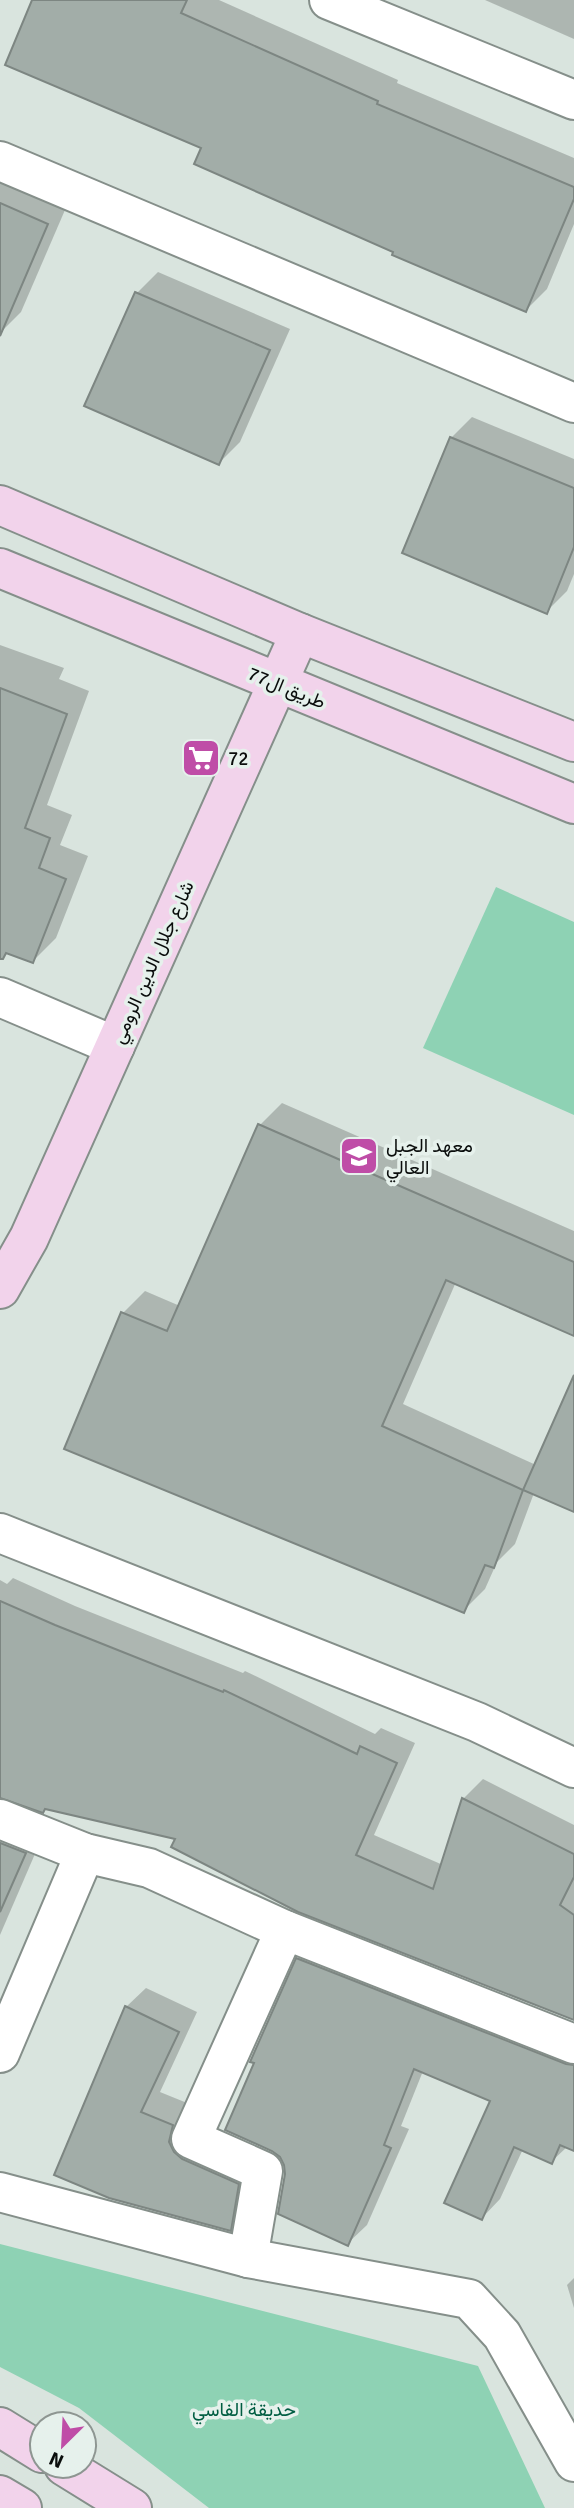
<svg xmlns="http://www.w3.org/2000/svg" width="574" height="2508" viewBox="0 0 574 2508" font-family="Signika,Vazirmatn,sans-serif">
	<style>
		.green { fill: #8ed2b4 }
		.shadow { fill: #0003 }
		.building { fill: #a2ada8; stroke: #7d8682; stroke-width: 2 }
		.lines { fill: none; stroke-linecap: round; stroke-linejoin: round }
		.street-casing { stroke: #858f8a; stroke-width: 42 }
		.secondary-casing { stroke: #858f8a; stroke-width: 42 }
		.street { stroke: #fff; stroke-width: 38 }
		.secondary { stroke: #f2d3eb; stroke-width: 38 }
		.labels { text-anchor: middle; stroke-width: 7; stroke-linejoin: round; paint-order: stroke }
		.street-label { font-size: 19px; fill: #0a0d0c; stroke: #e6f1ec }
		.poi-label { font-size: 19px; fill: #0a0d0c; stroke: #e6f1ec; text-anchor: start }
		.park-label { font-size: 19px; fill: #005d42; stroke: #e6f1ec }
	</style>
	<rect width="100%" height="100%" fill="#d9e4de"/>
	<!-- green -->
	<g class="green">
		<path d="M 496,887 L 574,922 L 574,1115 L 423,1048 Z"/>
		<path d="M 0,2244 L 478,2366 L 545,2508 L 209,2508 L 79,2408 L 0,2367 Z"/>
	</g>
	<!-- shadow -->
	<g class="shadow">
		<path d="M 34,0 L 219,0 L 398,80 L 397,83 L 574,158 L 574,224 L 547,289 L 526,310 L 395,252 L 203,147 Z"/>
		<path d="M 485,0 L 574,0 L 574,39 Z"/>
		<path d="M 0,173 L 68,203 L 21,312 L 0,333 Z"/>
		<path d="M 158,272 L 290,329 L 240,442 L 219,463 L 87,405 L 137,293 Z"/>
		<path d="M 472,417 L 574,459 L 574,574 L 567,591 L 546,612 L 451,438 Z"/>
		<path d="M 0,645 L 64,668 L 59,679 L 89,691 L 47,805 L 72,815 L 60,845 L 88,856 L 56,938 L 33,961 L 7,951 L 0,958 Z"/>
		<path d="M 282,1103 L 574,1231 L 574,1334 L 456,1282 L 403,1404 L 536,1465 L 574,1379 L 574,1501 L 534,1493 L 515,1544 L 497,1562 L 485,1589 L 463,1611 L 123,1313 L 145,1291 L 180,1306 L 260,1125 Z"/>
		<path d="M 13,1578 L 75,1606 L 243,1673 L 245,1671 L 375,1734 L 381,1728 L 415,1743 L 374,1835 L 443,1865 L 463,1799 L 483,1779 L 574,1825 L 574,2019 L 177,1838 L 0,1796 L 0,1580 L 7,1584 Z"/>
		<path d="M 0,1808 L 44,1833 L 0,1935 Z"/>
		<path d="M 316,1940 L 574,2062 L 574,2149 L 568,2146 L 551,2162 L 523,2149 L 500,2199 L 482,2218 L 492,2100 L 423,2071 L 401,2126 L 409,2129 L 367,2225 L 348,2243 L 286,2174 L 298,1959 Z"/>
		<path d="M 146,1988 L 197,2012 L 160,2092 L 192,2105 L 189,2121 L 258,2164 L 250,2209 L 230,2229 L 110,2197 L 126,2007 Z"/>
		<path d="M 574,2278 L 574,2308 L 567,2285 Z"/>
	</g>
	<!-- building -->
	<g class="building">
		<path d="M 32,0 L 187,0 L 181,13 L 378,101 L 377,104 L 574,187 L 574,199 L 526,312 L 392,255 L 393,252 L 194,164 L 201,148 L 5,65 Z"/>
		<path d="M 0,203 L 48,224 L 0,336 Z"/>
		<path d="M 135,292 L 270,350 L 219,465 L 84,406 Z"/>
		<path d="M 450,437 L 574,488 L 574,547 L 547,614 L 402,553 Z"/>
		<path d="M 0,688 L 67,714 L 25,828 L 50,838 L 39,868 L 66,879 L 33,963 L 6,953 L 3,959 L 0,959 Z"/>
		<path d="M 258,1124 L 574,1262 L 574,1336 L 446,1280 L 382,1426 L 523,1490 L 494,1568 L 485,1565 L 464,1613 L 64,1449 L 121,1312 L 167,1331 Z"/>
		<path d="M 574,1375 L 574,1512 L 523,1490 Z"/>
		<path d="M 0,1601 L 55,1625 L 223,1692 L 224,1690 L 357,1754 L 360,1746 L 397,1763 L 356,1855 L 433,1889 L 462,1798 L 574,1854 L 574,1877 L 560,1905 L 574,1915 L 574,2020 L 298,1912 L 171,1847 L 175,1839 L 45,1809 L 43,1813 L 0,1798 Z"/>
		<path d="M 0,1843 L 26,1853 L 0,1912 Z"/>
		<path d="M 296,1958 L 566,2064 L 574,2065 L 574,2151 L 560,2145 L 552,2164 L 514,2147 L 482,2220 L 444,2203 L 490,2101 L 414,2069 L 384,2145 L 391,2148 L 348,2246 L 278,2214 L 285,2174 L 284,2165 L 280,2157 L 272,2151 L 225,2130 L 254,2063 L 250,2062 Z"/>
		<path d="M 125,2006 L 179,2032 L 141,2112 L 173,2125 L 169,2142 L 174,2152 L 182,2159 L 239,2184 L 231,2231 L 109,2198 L 54,2175 Z"/>
	</g>
	<g class="lines">
		<defs>
			<g id="street">
				<path d="M 329,0 L 574,100"/>
				<path d="M 0,161 L 574,403"/>
				<path d="M 0,997 L 115,1046"/>
				<path d="M 0,1533 L 477,1722 L 574,1768"/>
				<path d="M 0,1819 L 85,1853 L 149,1868 L 285,1930 L 574,2044"/>
				<path d="M 0,2053 L 85,1853"/>
				<path d="M 0,2192 L 248,2258 L 469,2299 L 502,2335 L 574,2462"/>
				<path d="M 248,2258 L 263,2171 L 191,2139 L 285,1930"/>
			</g>
			<g id="secondary">
				<path d="M 0,505 L 300,633 L 574,742"/>
				<path d="M 0,568 L 574,804"/>
				<path d="M 0,1289 L 29,1238 L 300,633"/>
				<path d="M 0,2427 L 42,2453"/>
				<path d="M 64,2466 L 132,2508"/>
				<path d="M 0,2495 L 22,2508"/>
			</g>
		</defs>
		<!-- street casing -->
		<use href="#street" class="street-casing"/>
		<!-- secondary casing -->
		<use href="#secondary" class="secondary-casing"/>
		<!-- street -->
		<use href="#street" class="street"/>
		<!-- secondary -->
		<use href="#secondary" class="secondary"/>
	</g>
	<!-- icons -->
	<defs>
		<symbol id="supermarket-square" viewBox="-11 -11 22 22"><rect x="-9" y="-9" width="18" height="18" rx="4" fill="#bf4da7" stroke="#e6f1ec"/><path d="M-6-5.5h2.5l.6 2H6L4.5 2H-2.5L-4.4-4H-6ZM-1.5 3.2a1.3 1.3 0 1 0 .1 0ZM3 3.2a1.3 1.3 0 1 0 .1 0Z" fill="#fff"/></symbol>
		<symbol id="university-square" viewBox="-11 -11 22 22"><rect x="-9" y="-9" width="18" height="18" rx="4" fill="#bf4da7" stroke="#e6f1ec"/><path d="M0-5L7-2L0 1L-7-2ZM-4 1L0 2.5L4 1V4Q0 6-4 4Z" fill="#fff"/></symbol>
	</defs>
	<g fill-rule="evenodd">
		<use href="#supermarket-square" x="179" y="736" width="44" height="44"/>
		<use href="#university-square" x="337" y="1134" width="44" height="44"/>
	</g>
	<g class="labels">
		<!-- street labels -->
		<g class="street-label">
			<text transform="translate(287 687) rotate(22)" y="7">طريق ال77</text>
			<text transform="translate(152 962) rotate(-66)" y="7">شارع جلال الدين الرومي</text>
		</g>
		<!-- poi labels -->
		<g class="poi-label">
			<text x="228" y="765">72</text>
			<text x="386" y="1152">معهد الجبل<tspan x="386" dy="22">العالي</tspan></text>
		</g>
		<!-- park labels -->
		<g class="park-label">
			<text x="244" y="2416">حديقة الفاسي</text>
		</g>
	</g>
	<!-- north arrow -->
	<g transform="translate(63 2445) rotate(204)"><circle r="33" fill="#e6f1ec" stroke="#8e9692" stroke-width="2"/>
	<path d="M0-5L12 26L0 18L-12 26Z" fill="#bf4da7"/>
	<text y="-10" font-size="19" font-weight="bold" text-anchor="middle" fill="#0a0d0c">N</text>
	</g>
</svg>
